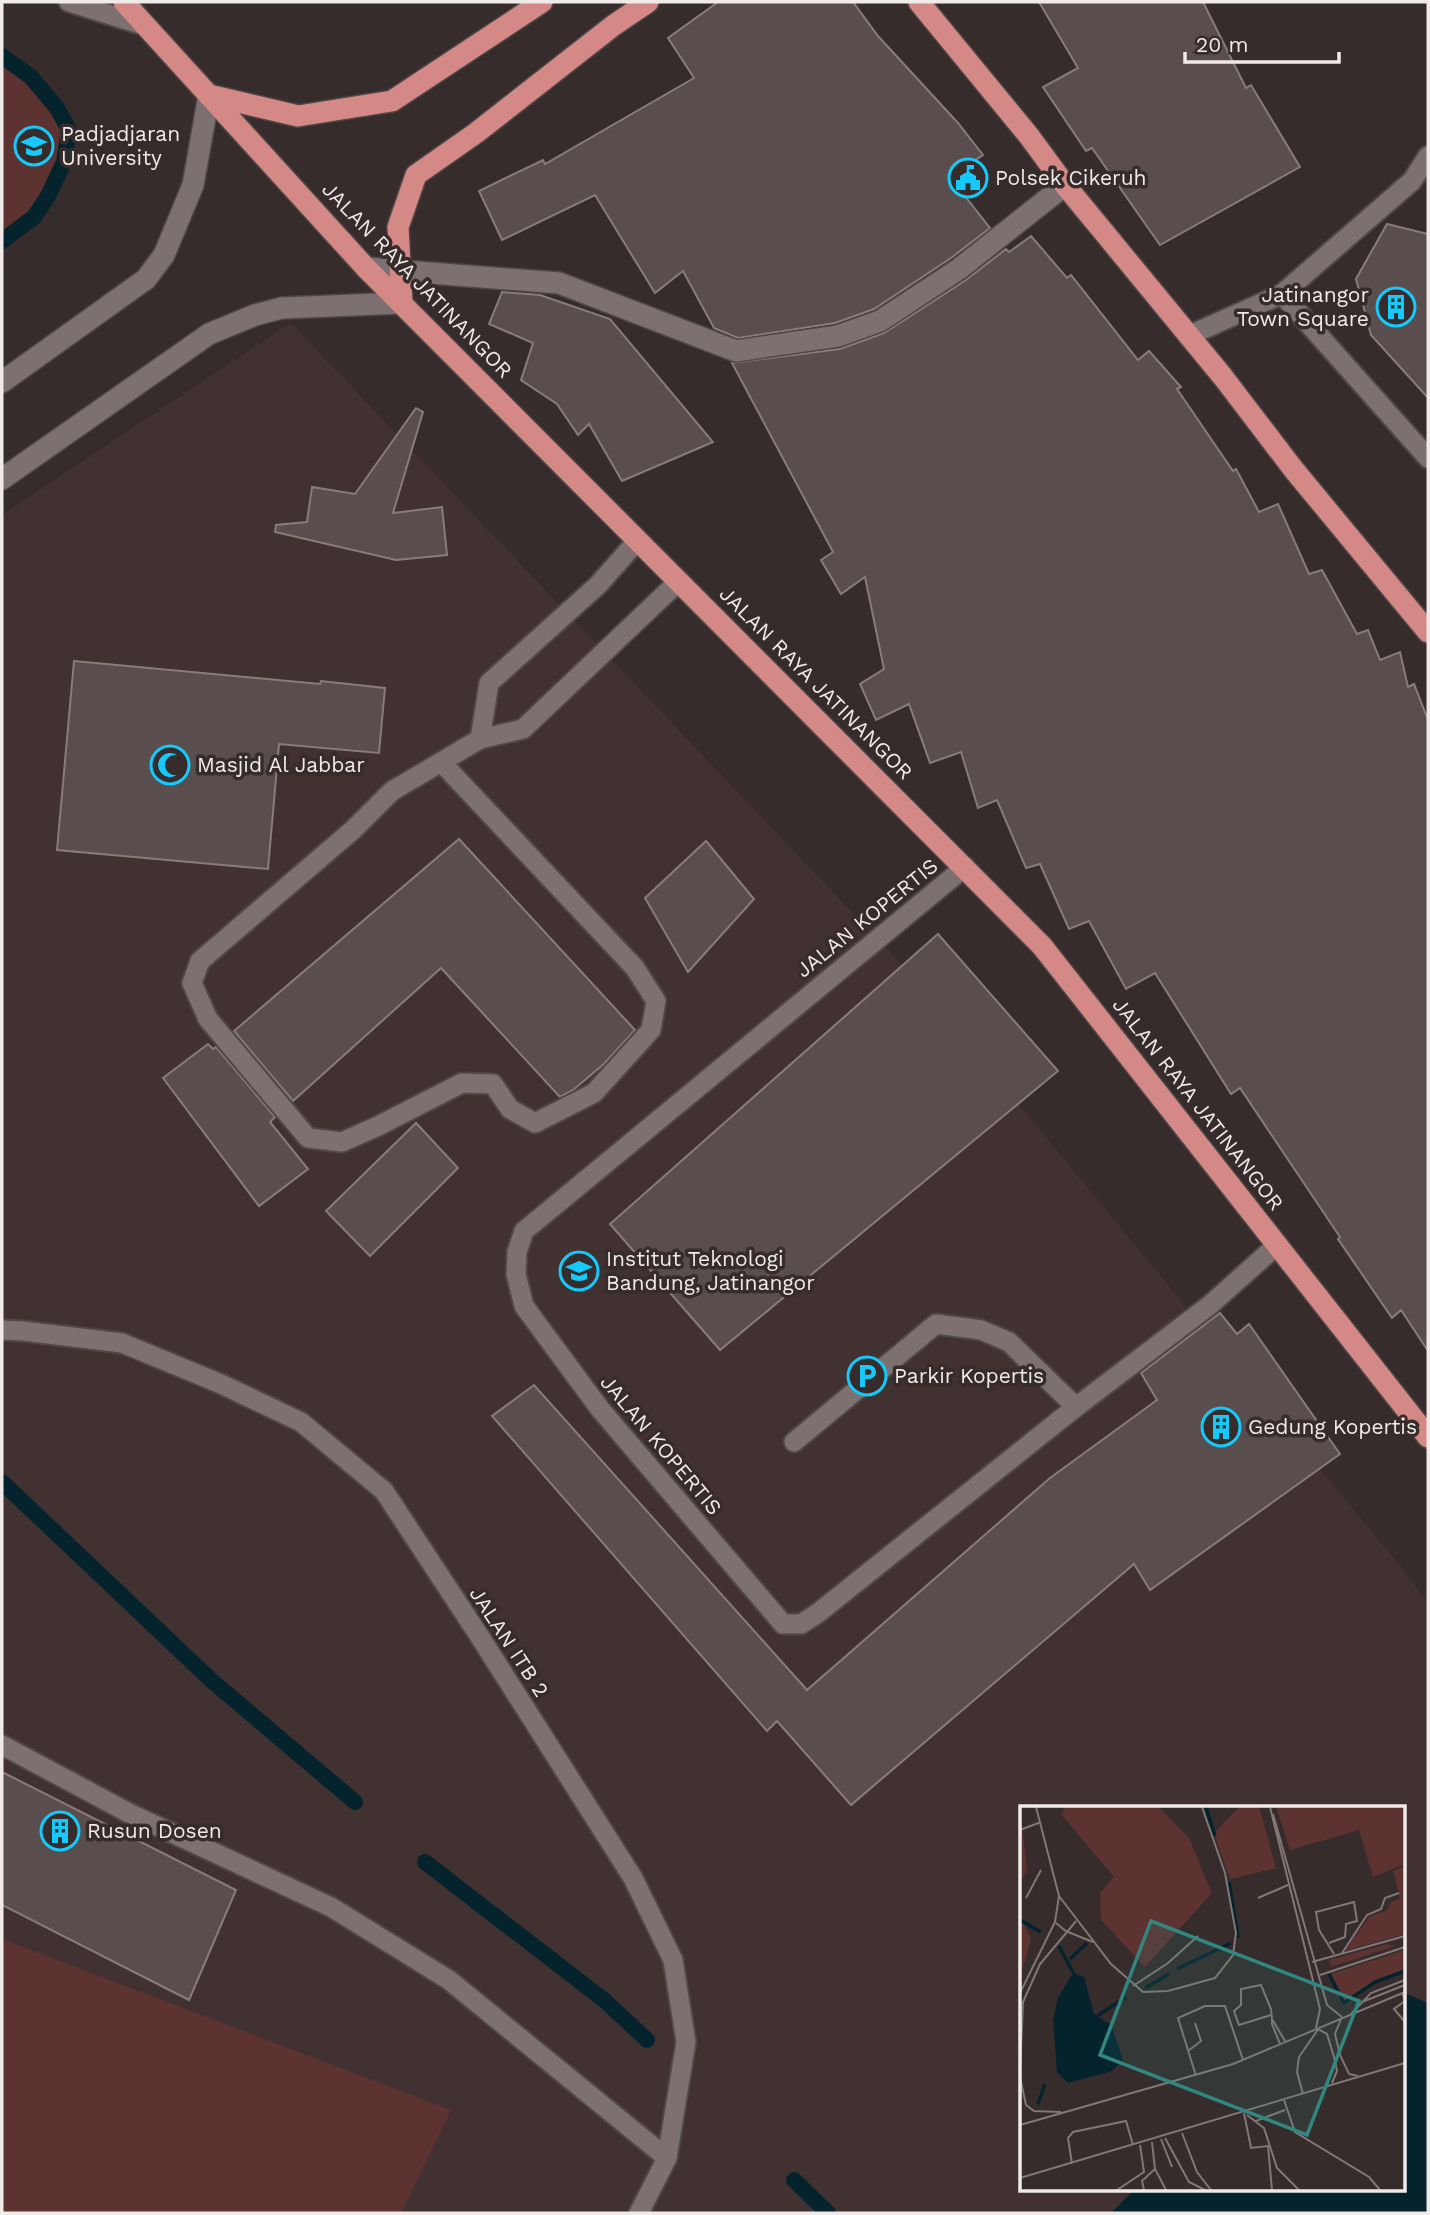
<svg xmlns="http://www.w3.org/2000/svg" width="1430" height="2215" viewBox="0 0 1430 2215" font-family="'Work Sans',sans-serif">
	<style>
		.built { fill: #423131; fill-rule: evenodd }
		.green { fill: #5d3332 }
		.water { fill: #04232d }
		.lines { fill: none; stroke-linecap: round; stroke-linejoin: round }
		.stream { stroke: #04232d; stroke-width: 16 }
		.building { fill: #594e4d; stroke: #887c7b; stroke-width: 2 }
		.lane-casing { stroke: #504747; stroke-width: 23 }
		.street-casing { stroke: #504747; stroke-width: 24 }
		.secondary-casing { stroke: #504747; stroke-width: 24 }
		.highway-casing { stroke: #504747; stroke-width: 24 }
		.lane { stroke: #7c7170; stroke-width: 19 }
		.street { stroke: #7c7170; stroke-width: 21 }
		.secondary { stroke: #7c7170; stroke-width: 21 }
		.highway { stroke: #d58986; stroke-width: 21 }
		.labels { text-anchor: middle; stroke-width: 7; stroke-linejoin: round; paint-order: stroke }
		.poi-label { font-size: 21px; fill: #f0eae9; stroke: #352c2b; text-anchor: start }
		.street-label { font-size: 21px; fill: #f0eae9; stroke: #352c2b }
		.inset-river { fill: none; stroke: #04232d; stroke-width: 3.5 }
		.inset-road { fill: none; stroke: #807877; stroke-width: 2 }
		.view { fill: #318780; fill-opacity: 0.15; stroke: #318780; stroke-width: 3.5 }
		.inset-edge { fill: none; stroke: #f0eae9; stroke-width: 3.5 }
	</style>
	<rect width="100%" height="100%" fill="#352c2b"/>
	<!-- built -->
	<path class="built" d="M 291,323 L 912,975 L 1402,1568 L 1428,1603 L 1428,2213 L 2,2213 L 2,515 ZM 1022,1807 L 1404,1807 L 1404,2189 L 1022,2189 Z"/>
	<!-- green -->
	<g class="green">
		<path d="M 2,56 L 31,77 L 57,108 L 69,130 L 64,162 L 48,196 L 34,217 L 2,241 Z"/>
		<path d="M 2,1939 L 451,2110 L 401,2213 L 2,2213 Z"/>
	</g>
	<!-- water -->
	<path class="water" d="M 1404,1993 L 1428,2003 L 1428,2213 L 1111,2213 L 1135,2189 L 1404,2189 Z"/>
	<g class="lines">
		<!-- stream -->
		<g class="stream">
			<path d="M 2,56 L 31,77 L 57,108 L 69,130 L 64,162 L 48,196 L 34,217 L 2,241"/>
			<path d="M 2,1482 L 211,1680 L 355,1802"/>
			<path d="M 425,1862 L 604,2000 L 647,2040"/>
			<path d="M 794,2180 L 828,2213"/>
		</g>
	</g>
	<!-- building -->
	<g class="building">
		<path d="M 718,2 L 853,2 L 878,36 L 958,123 L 983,155 L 950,177 L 990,228 L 951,258 L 874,309 L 835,323 L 738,338 L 714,328 L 683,271 L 655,293 L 595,195 L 502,240 L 479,191 L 543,160 L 545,164 L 694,78 L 668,38 Z"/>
		<path d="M 1039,2 L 1203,2 L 1246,88 L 1251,85 L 1300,167 L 1160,245 L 1092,148 L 1086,151 L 1043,87 L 1078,68 Z"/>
		<path d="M 1387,224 L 1428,234 L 1428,398 L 1371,335 L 1356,279 Z"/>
		<path d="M 1031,236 L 1067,278 L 1071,275 L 1138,360 L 1149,351 L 1181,387 L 1177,389 L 1233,471 L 1236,469 L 1259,512 L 1278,504 L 1309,574 L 1322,570 L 1357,634 L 1368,630 L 1380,660 L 1400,652 L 1408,687 L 1414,684 L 1428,720 L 1428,1351 L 1401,1310 L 1392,1318 L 1338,1239 L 1340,1237 L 1240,1088 L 1231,1094 L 1155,973 L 1126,989 L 1089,921 L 1069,929 L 1040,864 L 1026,868 L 997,800 L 978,808 L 961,752 L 930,763 L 909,704 L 876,720 L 860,684 L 884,669 L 865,577 L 841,594 L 821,560 L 833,552 L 732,363 L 840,349 L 884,333 L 966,280 L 1006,249 L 1009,252 Z"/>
		<path d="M 502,292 L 540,295 L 610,319 L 713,442 L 622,481 L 589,424 L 578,435 L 557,404 L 521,380 L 533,343 L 489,324 Z"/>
		<path d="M 416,408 L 423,412 L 393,513 L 442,507 L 447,555 L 396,560 L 275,532 L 276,525 L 307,522 L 312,487 L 355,494 Z"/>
		<path d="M 74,661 L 320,684 L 321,681 L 385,688 L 379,753 L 279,744 L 268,869 L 57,850 Z"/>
		<path d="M 459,839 L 635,1030 L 604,1064 L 573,1090 L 560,1097 L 441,968 L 293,1101 L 234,1031 Z"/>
		<path d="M 706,841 L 754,899 L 688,972 L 645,898 Z"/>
		<path d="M 938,934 L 1058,1071 L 720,1350 L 610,1224 Z"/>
		<path d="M 208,1044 L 213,1049 L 216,1047 L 275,1117 L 270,1122 L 308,1169 L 259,1206 L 163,1078 Z"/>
		<path d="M 416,1123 L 458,1168 L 370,1256 L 326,1211 Z"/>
		<path d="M 1220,1313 L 1237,1334 L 1249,1324 L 1340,1454 L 1150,1590 L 1134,1564 L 851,1805 L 777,1721 L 767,1731 L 492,1416 L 534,1385 L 807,1690 L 1050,1478 L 1157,1400 L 1141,1373 Z"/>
		<path d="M 2,1772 L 236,1890 L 189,2000 L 2,1905 Z"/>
	</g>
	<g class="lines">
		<defs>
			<g id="lane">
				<path d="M 69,2 L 146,26"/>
				<path d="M 1282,294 L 1428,458"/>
				<path d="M 1188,336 L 1282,294 L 1412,181 L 1428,156"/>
				<path d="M 480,739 L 489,683 L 598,585 L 637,541"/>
				<path d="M 442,763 L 635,968 L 656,1001 L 651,1030 L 594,1093 L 535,1123 L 510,1109 L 493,1084 L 462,1083 L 378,1126 L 342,1142 L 308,1138 L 208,1019 L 192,983 L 200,961 L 354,829 L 392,791 L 480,739 L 523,729 L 679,581"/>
				<path d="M 965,867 L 524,1231 L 517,1252 L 516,1274 L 524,1306 L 600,1409 L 783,1624 L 801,1624 L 818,1613 L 1076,1407 L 1210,1305 L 1277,1245"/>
				<path d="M 2,1330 L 23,1331 L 122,1343 L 221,1384 L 301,1422 L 384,1491 L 480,1637 L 633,1878 L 673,1960 L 686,2042 L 667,2158 L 639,2213"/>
				<path d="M 794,1442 L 936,1324 L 981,1330 L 1009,1342 L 1076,1407"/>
				<path d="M 2,1745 L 129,1813 L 331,1907 L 449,1980 L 667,2158"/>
			</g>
			<path id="street" d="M 366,268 L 559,283 L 736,351 L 838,336 L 880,321 L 959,269 L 1065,185"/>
			<g id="secondary">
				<path d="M 2,382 L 146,279 L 164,255 L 193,185 L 209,95"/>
				<path d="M 2,479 L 209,334 L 255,315 L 282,308 L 402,303"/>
			</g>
			<g id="highway">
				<path d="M 124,2 L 366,268 L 1042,946 L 1428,1437"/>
				<path d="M 919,2 L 1029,136 L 1065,185 L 1223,377 L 1294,470 L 1428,632"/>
				<path d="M 209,95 L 298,116 L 392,101 L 542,2"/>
				<path d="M 402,303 L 398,227 L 416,175 L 476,133 L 614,25 L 648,2"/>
			</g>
		</defs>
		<!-- lane casing -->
		<use href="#lane" class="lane-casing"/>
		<!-- street casing -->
		<use href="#street" class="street-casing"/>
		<!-- secondary casing -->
		<use href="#secondary" class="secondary-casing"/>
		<!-- highway casing -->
		<use href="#highway" class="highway-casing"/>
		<!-- lane -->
		<use href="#lane" class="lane"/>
		<!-- street -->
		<use href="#street" class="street"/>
		<!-- secondary -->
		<use href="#secondary" class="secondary"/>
		<!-- highway -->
		<use href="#highway" class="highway"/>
	</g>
	<!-- icons -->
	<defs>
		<symbol id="university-ring" viewBox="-11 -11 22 22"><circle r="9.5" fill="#352c2b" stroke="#15cafb" stroke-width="1.5"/><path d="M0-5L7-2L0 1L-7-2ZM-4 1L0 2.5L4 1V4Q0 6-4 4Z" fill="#15cafb"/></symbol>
		<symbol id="civic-ring" viewBox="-11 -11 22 22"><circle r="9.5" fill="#352c2b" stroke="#15cafb" stroke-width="1.5"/><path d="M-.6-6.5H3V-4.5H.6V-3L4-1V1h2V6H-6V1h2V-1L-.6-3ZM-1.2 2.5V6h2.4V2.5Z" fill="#15cafb"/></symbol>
		<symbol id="building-ring" viewBox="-11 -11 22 22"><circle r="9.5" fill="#352c2b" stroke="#15cafb" stroke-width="1.5"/><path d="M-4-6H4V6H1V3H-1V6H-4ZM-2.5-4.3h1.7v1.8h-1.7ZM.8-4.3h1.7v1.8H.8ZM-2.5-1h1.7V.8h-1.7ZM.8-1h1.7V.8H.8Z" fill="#15cafb"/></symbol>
		<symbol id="mosque-ring" viewBox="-11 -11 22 22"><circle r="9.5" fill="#352c2b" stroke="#15cafb" stroke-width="1.5"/><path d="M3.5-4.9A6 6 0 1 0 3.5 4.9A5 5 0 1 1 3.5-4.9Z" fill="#15cafb"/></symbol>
		<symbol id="parking-ring" viewBox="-11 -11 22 22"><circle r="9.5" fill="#352c2b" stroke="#15cafb" stroke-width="1.5"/><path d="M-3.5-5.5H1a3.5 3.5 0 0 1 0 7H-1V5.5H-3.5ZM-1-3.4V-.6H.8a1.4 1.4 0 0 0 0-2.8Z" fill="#15cafb"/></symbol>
	</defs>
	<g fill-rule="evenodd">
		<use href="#university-ring" x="12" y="124" width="44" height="44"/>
		<use href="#civic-ring" x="946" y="156" width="44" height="44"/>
		<use href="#building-ring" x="1374" y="285" width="44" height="44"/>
		<use href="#mosque-ring" x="148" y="743" width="44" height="44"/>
		<use href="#university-ring" x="557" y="1249" width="44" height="44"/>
		<use href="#parking-ring" x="845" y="1354" width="44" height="44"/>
		<use href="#building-ring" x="1199" y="1405" width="44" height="44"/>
		<use href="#building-ring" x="38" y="1809" width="44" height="44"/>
	</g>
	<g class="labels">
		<!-- poi labels -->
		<g class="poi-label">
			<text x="61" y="141">Padjadjaran<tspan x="61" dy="24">University</tspan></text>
			<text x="995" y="185">Polsek Cikeruh</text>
			<text x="1369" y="302" text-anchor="end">Jatinangor<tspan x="1369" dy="24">Town Square</tspan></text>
			<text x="197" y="772">Masjid Al Jabbar</text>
			<text x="606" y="1266">Institut Teknologi<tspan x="606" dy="24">Bandung, Jatinangor</tspan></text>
			<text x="894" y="1383">Parkir Kopertis</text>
			<text x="1248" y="1434">Gedung Kopertis</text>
			<text x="87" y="1838">Rusun Dosen</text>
		</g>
		<!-- street labels -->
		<g class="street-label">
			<text transform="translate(417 280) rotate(46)" y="7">JALAN RAYA JATINANGOR</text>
			<text transform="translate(816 683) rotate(45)" y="7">JALAN RAYA JATINANGOR</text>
			<text transform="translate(867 918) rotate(-39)" y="7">JALAN KOPERTIS</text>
			<text transform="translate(1198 1104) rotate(52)" y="7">JALAN RAYA JATINANGOR</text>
			<text transform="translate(661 1445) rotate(50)" y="7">JALAN KOPERTIS</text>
			<text transform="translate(509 1642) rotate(57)" y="7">JALAN ITB 2</text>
		</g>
	</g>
	<!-- overview -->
	<g transform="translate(1020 1806)">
		<rect width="385" height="385" fill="#352c2b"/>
		<path d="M 0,1 L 7,64 L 0,77 ZM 45,1 L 139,1 L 169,32 L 192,87 L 125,161 L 81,114 L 80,87 L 94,71 L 41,8 ZM 219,1 L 239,1 L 256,62 L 210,73 L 194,27 ZM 256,1 L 385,1 L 385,58 L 353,71 L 339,24 L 270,44 ZM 385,60 L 385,128 L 324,145 L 350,110 L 366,105 L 371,96 L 380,92 L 373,65 ZM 0,110 L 11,133 L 0,172 ZM 367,138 L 375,140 L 311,161 L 309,154 ZM 385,144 L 385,165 L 355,176 L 330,195 L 324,197 L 317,190 L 311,168 Z" fill="#5d3332"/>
		<path d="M 58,169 L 64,171 L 74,208 L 91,219 L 103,254 L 92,265 L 48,277 L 37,266 L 33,214 L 38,192 L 51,170 Z" fill="#04232d"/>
		<path class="inset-river" d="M 186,1 L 195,30M 209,76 L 218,132M 0,114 L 21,126M 39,140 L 55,170M 50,153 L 67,137M 157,163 L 211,137M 309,168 L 324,197 L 355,176 L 385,165M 125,182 L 149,168M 77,210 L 106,191M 18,298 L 25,278"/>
		<path class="inset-road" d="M 250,1 L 300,203 L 296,222M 253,8 L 307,199 L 322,211M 0,24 L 21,16M 39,90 L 91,158 L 123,186 L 148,185 L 195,172 L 213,149 L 216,127 L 205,67 L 182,1M 6,92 L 21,64M 238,92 L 268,79M 36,117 L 47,126 L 56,115M 48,126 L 73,136M 309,137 L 325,131 L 326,118 L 337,115 L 334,96 L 296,106 L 299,124 L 314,148M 322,147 L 347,109 L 361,103 L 365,92 L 379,87M 292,156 L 385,130M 300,169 L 385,141M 113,180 L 148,157 L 178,130M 0,187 L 35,116 L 39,90 L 16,1M 382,187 L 385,195 L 374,203 L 385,216M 342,196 L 385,179M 331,208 L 351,187 L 385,174M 251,209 L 219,219 L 214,205 L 221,199 L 221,183 L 241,179 L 251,203 L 252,213 L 252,218 L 260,238M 252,213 L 265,235M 321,213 L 315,228 L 320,249 L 329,268 L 338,270M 296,222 L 307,228 L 314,251 L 317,265 L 312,277M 168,245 L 181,235 L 175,217M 0,266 L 3,196 L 20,158 L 47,126M 176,270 L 158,212 L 185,200 L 205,200 L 223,254M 0,271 L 6,299 L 14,305 L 41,306M 283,288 L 277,266 L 279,251 L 299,222M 264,294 L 275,326 L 349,371 L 360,384M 224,307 L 231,342 L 248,340 L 252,384M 227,309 L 244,322 L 257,362 L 279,384M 236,315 L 265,304M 0,319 L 213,258 L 385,186M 162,327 L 177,366 L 191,384M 145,332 L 169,376 L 185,384M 141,333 L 152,361M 132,336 L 135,363 L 146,384M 52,358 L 48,332 L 53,326 L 106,315 L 113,339M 0,372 L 385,257M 97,384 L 124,366 L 120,339M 124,384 L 122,375 L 135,363"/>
		<path class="view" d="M 131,115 L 339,195 L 287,329 L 80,249 Z"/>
		<rect width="385" height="385" class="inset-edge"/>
	</g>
	<!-- border -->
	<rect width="1430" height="2215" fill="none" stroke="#f0eae9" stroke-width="7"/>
	<!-- scale -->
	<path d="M1185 52v10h154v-10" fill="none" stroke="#f0eae9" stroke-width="3.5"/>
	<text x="1196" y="52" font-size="21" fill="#f0eae9" stroke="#352c2b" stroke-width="5" paint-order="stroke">20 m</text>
</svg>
